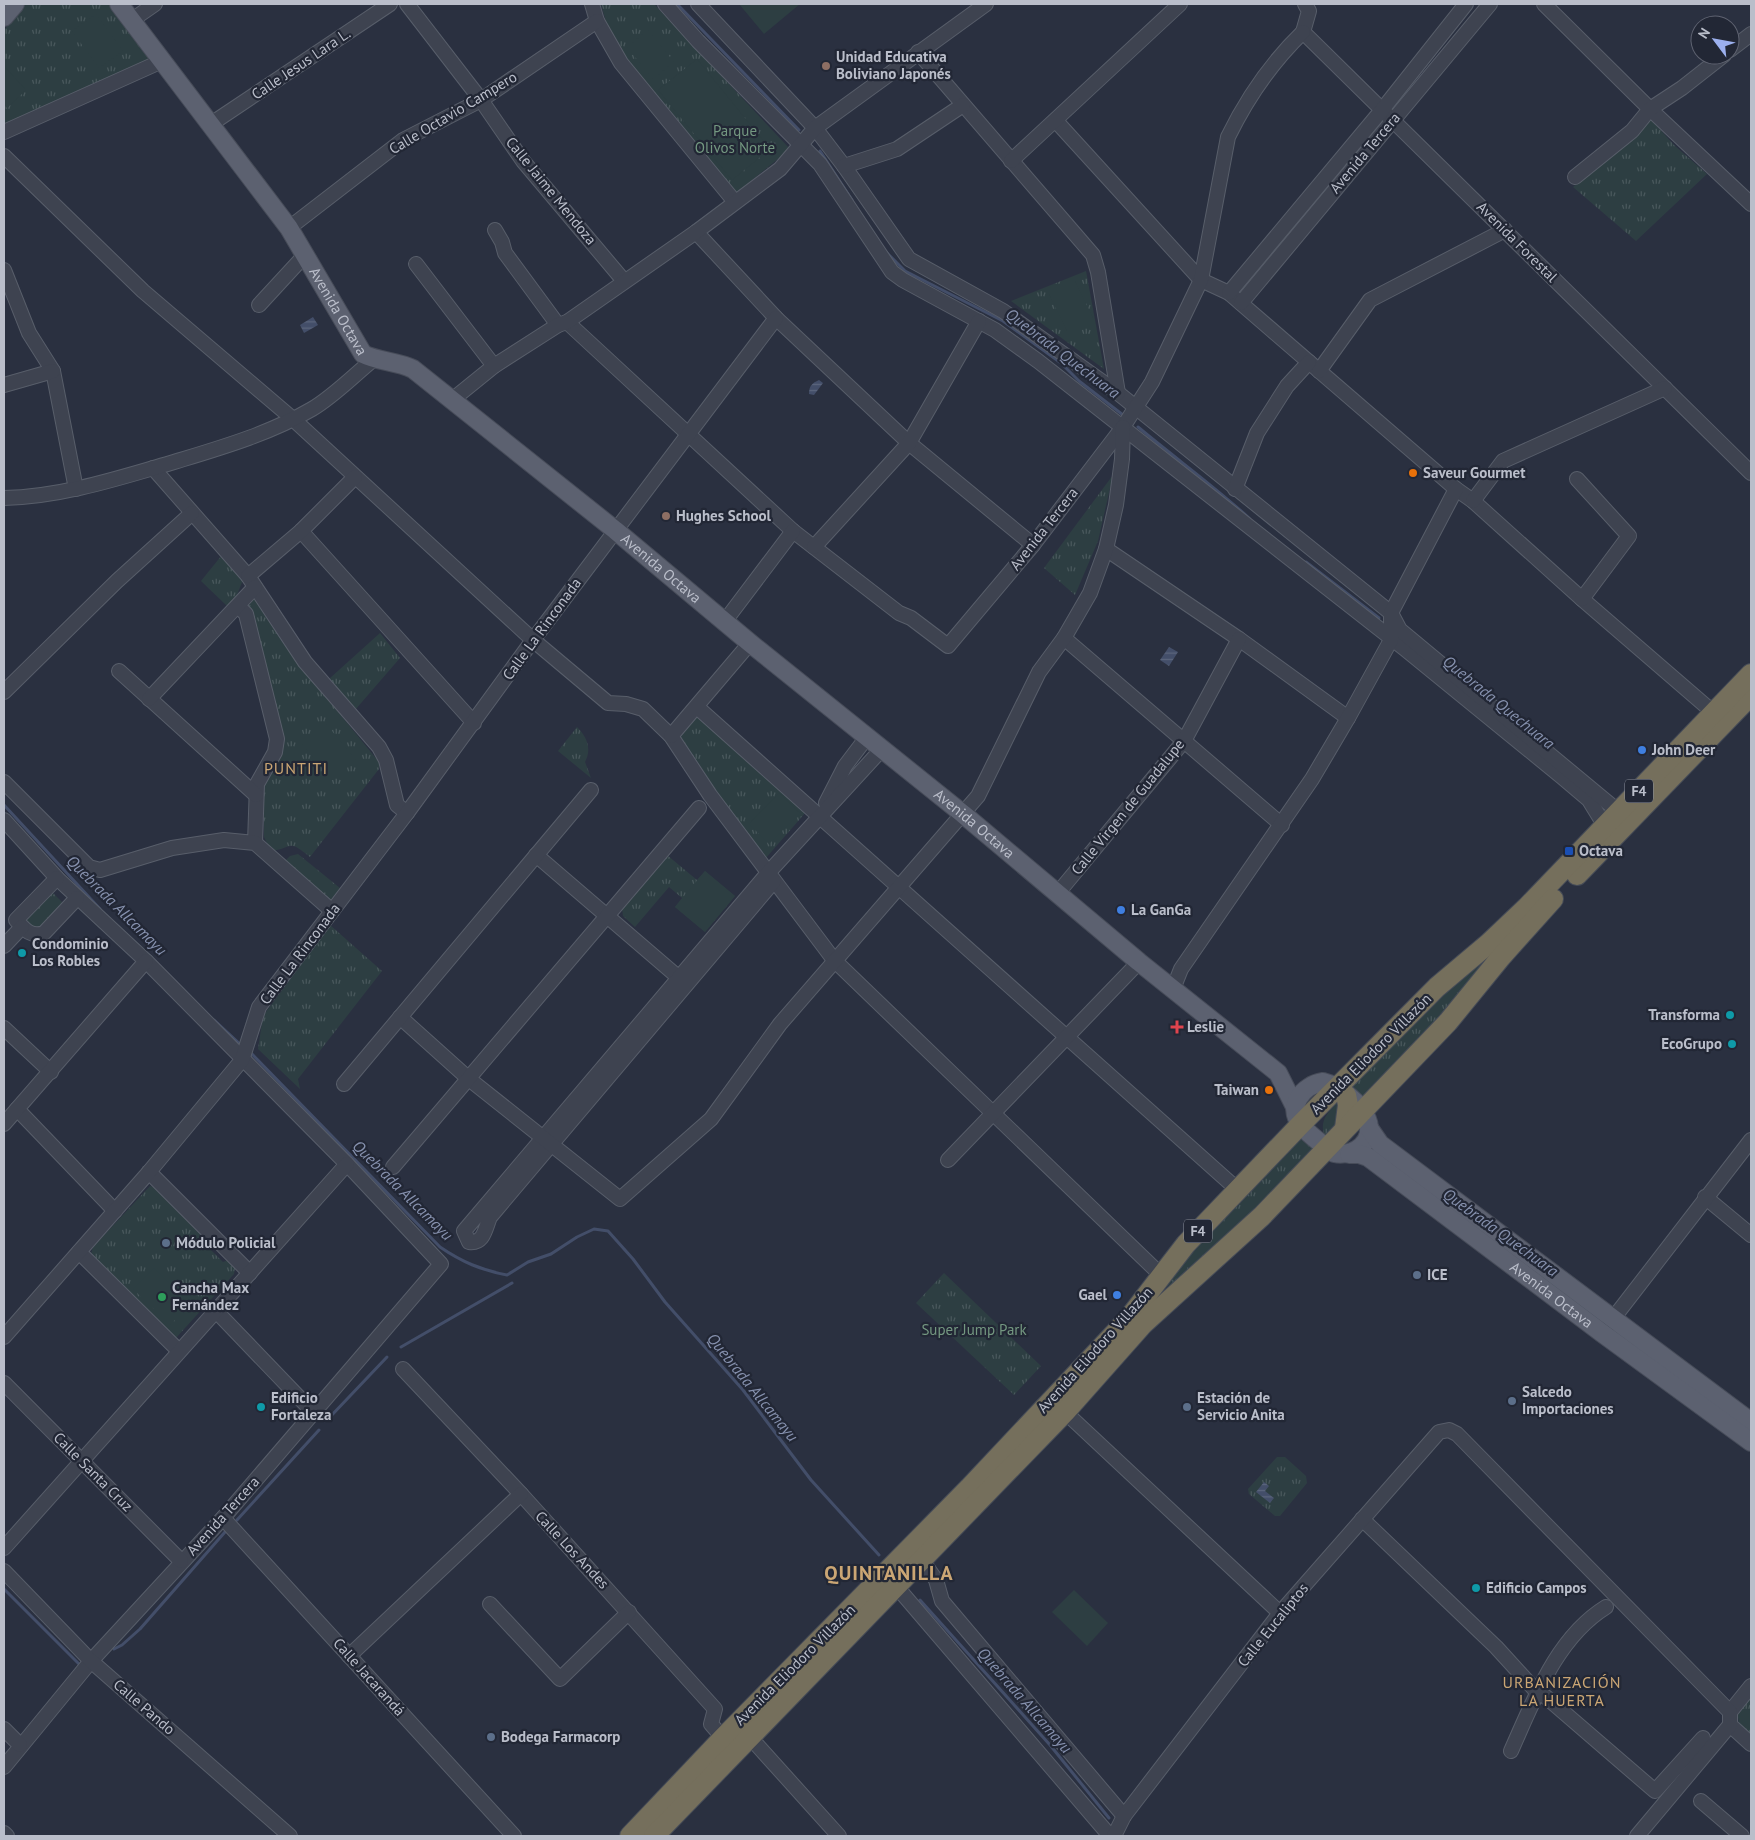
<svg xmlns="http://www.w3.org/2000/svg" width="1755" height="1840" viewBox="0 0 1755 1840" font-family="'PT Sans',sans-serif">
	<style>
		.grass { fill: url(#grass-tufts) }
		.pitch { fill: #2d3e42 }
		.water { fill: url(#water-rules) }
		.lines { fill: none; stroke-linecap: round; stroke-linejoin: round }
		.stream { stroke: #434e69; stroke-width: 3 }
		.minor-casing { stroke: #585e6a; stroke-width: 16 }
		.major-casing { stroke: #474c59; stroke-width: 20 }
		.highway-casing { stroke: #454b57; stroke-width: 22 }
		.minor { stroke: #3e4350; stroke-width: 14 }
		.major { stroke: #5c6170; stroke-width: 18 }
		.highway { stroke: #756f5c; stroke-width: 20 }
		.education-dot { fill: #8d6e63; stroke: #222735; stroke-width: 2 }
		.food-dot { fill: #e8710a; stroke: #222735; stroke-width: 2 }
		.shop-dot { fill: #3f7fe0; stroke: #222735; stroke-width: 2 }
		.transit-dot { fill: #1a4fb4; stroke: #222735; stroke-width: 2 }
		.culture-dot { fill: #0f9aa8; stroke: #222735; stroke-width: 2 }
		.health-dot { fill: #e0444e; stroke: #222735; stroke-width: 2 }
		.service-dot { fill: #5c6f8a; stroke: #222735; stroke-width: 2 }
		.leisure-dot { fill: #2e9e5b; stroke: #222735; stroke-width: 2 }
		.labels { text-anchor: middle; stroke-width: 4.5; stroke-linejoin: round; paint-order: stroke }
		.shield { fill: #222735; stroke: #8c919d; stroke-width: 1 }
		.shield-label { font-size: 14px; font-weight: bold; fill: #babeca }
		.poi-label { font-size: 15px; font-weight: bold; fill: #babeca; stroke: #222735; text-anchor: start }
		.street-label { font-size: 15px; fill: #babeca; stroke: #222735 }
		.park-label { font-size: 15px; fill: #749881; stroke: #222735 }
		.water-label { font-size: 16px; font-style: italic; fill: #8691ae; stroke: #222735 }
		.neighbourhood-label { font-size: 16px; letter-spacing: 1px; fill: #cba674; stroke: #222735 }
		.district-label { font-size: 20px; font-weight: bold; letter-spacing: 1px; fill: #cba674; stroke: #222735 }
	</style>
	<defs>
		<pattern id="grass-tufts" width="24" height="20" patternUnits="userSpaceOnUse" patternTransform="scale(1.25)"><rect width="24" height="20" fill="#2d3e42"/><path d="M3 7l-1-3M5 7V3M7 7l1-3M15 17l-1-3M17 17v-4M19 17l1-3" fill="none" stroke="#49585c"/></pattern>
		<pattern id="water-rules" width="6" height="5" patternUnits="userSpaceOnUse" patternTransform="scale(1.25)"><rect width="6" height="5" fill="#434e69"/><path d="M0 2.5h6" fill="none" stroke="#5c667d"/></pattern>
	</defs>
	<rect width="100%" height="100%" fill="#2a3040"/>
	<!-- grass -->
	<g class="grass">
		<path d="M 25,4 L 110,4 L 151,55 L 148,60 L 4,126 L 4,30 Z"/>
		<path d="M 601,4 L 654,4 L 790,149 L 735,194 L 623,56 L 608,29 Z"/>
		<path d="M 1649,117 L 1674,145 L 1707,174 L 1636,241 L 1573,187 L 1634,139 Z"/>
		<path d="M 1086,271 L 1104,369 L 1011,301 Z"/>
		<path d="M 1113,475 L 1098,541 L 1075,595 L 1044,568 Z"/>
		<path d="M 222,555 L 243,580 L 236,597 L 227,606 L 201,581 Z"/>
		<path d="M 255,596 L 303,669 L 379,762 L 379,769 L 310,857 C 287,838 294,848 271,851 L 264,837 L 264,783 L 282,750 L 282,737 L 249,605 Z"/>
		<path d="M 380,633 L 400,658 L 355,710 L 329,679 Z"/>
		<path d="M 696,715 L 806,812 L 765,859 L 680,741 L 683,729 Z"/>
		<path d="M 577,727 C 587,737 592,749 585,762 L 591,778 L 558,751 Z"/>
		<path d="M 298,854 L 340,888 L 330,901 L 284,862 L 290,856 Z"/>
		<path d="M 667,855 L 697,880 L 705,871 L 735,896 L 705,932 L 675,907 L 682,898 L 669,887 L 635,927 L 623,916 L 622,908 Z"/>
		<path d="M 50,890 L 65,905 L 39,932 L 24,923 L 24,916 Z"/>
		<path d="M 1544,897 L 1367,1101 L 1350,1089 L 1390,1043 Z"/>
		<path d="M 330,925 L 382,971 L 298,1079 L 300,1089 L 258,1049 L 263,1016 Z"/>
		<path d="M 1341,1099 L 1339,1123 L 1325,1136 C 1318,1120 1330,1110 1341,1099 Z"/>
		<path d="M 1300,1134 L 1314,1146 L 1272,1197 L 1170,1290 L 1164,1283 Z"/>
		<path d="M 150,1186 L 160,1189 L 209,1239 L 210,1249 L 223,1262 L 228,1260 L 235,1268 L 234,1274 L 175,1339 L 170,1336 L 91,1254 L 93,1247 Z"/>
		<path d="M 944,1273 L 1041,1366 L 1014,1395 L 916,1303 Z"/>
		<path d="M 1277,1457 L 1285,1457 L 1306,1476 L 1307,1483 L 1280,1516 L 1275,1516 L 1249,1494 L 1248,1489 Z"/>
		<path d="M 1751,1696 L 1751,1736 L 1740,1727 L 1737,1713 Z"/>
	</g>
	<!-- pitch -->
	<g class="pitch">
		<path d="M 739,4 L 800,4 L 764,34 Z"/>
		<path d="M 96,14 L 123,51 L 99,68 L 72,31 Z"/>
		<path d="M 648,30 L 674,62 L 653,79 L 627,47 Z"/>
		<path d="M 697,59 L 770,149 L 732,180 L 658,90 Z"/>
		<path d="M 4,66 L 26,90 L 7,108 L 4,105 Z"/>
		<path d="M 1075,281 L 1093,318 L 1067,331 L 1049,294 Z"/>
		<path d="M 326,724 L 356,760 L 332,780 L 302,744 Z"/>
		<path d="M 779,793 L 800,813 L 769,844 L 749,824 Z"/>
		<path d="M 705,871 L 735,896 L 705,932 L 675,907 Z"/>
		<path d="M 154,1268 L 190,1304 L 170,1325 L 133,1289 Z"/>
		<path d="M 1074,1590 L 1108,1623 L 1087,1646 L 1052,1612 Z"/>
	</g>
	<!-- water -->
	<g class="water">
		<path d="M 313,317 L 318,325 L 304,333 L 300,325 Z"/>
		<path d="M 819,380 L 823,383 L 814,395 L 809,394 C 809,386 812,383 819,380 Z"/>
		<path d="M 1169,647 L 1178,652 L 1169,666 L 1160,660 Z"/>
		<path d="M 1264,1482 L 1269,1486 L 1265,1491 L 1274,1498 L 1270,1503 L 1256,1492 Z"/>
	</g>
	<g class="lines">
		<!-- stream -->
		<g class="stream">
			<path d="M 677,4 L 799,130"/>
			<path d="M 820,151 L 852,200"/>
			<path d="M 886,252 L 905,271 L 1003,321 L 1061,363 L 1079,381 L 1123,415"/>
			<path d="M 1138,427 C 1175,458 1214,486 1249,518"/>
			<path d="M 1306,562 L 1379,618"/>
			<path d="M 4,805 L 100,909"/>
			<path d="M 214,1020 L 242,1046"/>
			<path d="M 249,1051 L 440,1247 C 462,1262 481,1270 507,1275 L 528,1262 L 551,1254 L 577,1237 L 594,1229 L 608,1231 L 633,1259 L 665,1302 L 743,1390 L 811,1480 L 879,1555"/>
			<path d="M 1537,1273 L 1585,1308"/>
			<path d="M 401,1347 L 512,1283"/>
			<path d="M 330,1417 L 387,1357"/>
			<path d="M 237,1520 L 319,1430"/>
			<path d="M 4,1589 L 80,1665"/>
			<path d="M 920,1600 L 1050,1745 L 1109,1818"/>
			<path d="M 114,1649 L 122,1645 L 140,1629 L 225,1532"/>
		</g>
		<defs>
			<g id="minor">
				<path d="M 407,4 L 481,100 L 523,161 L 624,281"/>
				<path d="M 592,4 L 597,21 L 621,63 L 735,202"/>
				<path d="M 665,4 L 698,41 L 820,164 L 892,272 L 903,280 L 995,330 L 1038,361 L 1405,649 L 1562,777 L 1589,800 L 1605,826"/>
				<path d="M 698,4 L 815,128 L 844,166 L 909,259 L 1003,311 L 1118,393 L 1391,613 L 1400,630 L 1619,812"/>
				<path d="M 1544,4 L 1650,109 L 1751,204"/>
				<path d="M 132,20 L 155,4"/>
				<path d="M 1303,32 L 1751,473"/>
				<path d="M 1303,32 L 1309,11 L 1305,4"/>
				<path d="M 1730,50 L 1751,34"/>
				<path d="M 918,52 L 1093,255 L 1098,272 L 1118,393"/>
				<path d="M 1056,121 L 1201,280 L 1229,293 L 1456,489 L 1473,501 L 1582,599 L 1714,713"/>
				<path d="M 211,124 L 390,4"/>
				<path d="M 4,132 L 162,61"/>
				<path d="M 4,156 L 143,291 L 293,419 L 533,640 L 608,703 L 626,704 L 643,709 L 671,736 L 710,795 L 834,960 L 1161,1275"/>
				<path d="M 1011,161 L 1180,4"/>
				<path d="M 844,166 L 897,149 L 963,105"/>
				<path d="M 1575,177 L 1632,131 L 1650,109 L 1682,88 L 1724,55"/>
				<path d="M 289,228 L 403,140 L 481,100 L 597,21"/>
				<path d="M 495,230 L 502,242 L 505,253 L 558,325"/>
				<path d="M 696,232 L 776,318 L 909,443 L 1033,545"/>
				<path d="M 416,264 L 494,366"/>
				<path d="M 4,270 L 29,333 L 53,371 L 76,489"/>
				<path d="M 1229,293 L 1382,110 L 1466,4"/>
				<path d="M 1241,303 L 1490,4"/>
				<path d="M 259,305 L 305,255"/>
				<path d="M 567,322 L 793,531 L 899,613 L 911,618 L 948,646 L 1033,545 L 1123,427 L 1152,382 L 1201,280 L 1228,137 C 1247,98 1272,62 1303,32"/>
				<path d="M 1319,371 L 1370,300 L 1505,230"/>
				<path d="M 4,385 L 53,371"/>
				<path d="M 452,400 L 494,366 L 558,325 L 567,322 L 696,232 L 780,169 L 815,128 L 986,4"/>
				<path d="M 153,468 L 248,576 L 305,662 L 379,747 L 386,760 L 397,805 L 407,813"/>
				<path d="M 1577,479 L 1629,536 L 1582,599"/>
				<path d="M 1235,489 L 1257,433 L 1287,386 L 1309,362"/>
				<path d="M 4,498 C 61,497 119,478 174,462 C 220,448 269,434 312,409 C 334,396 354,375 374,359"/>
				<path d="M 1473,501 L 1503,461 L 1665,388"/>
				<path d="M 301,531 L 474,723"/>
				<path d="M 814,547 L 909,443 L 979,321"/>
				<path d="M 1106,549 L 1239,639 L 1348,718"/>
				<path d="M 248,576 L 301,531 L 355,477"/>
				<path d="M 238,606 L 246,614 L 277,739 L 275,752 L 257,784 L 255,843"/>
				<path d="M 725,621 L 793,531"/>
				<path d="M 1064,638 L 1282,825"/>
				<path d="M 119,671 L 256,795"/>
				<path d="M 4,692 L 117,581 L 192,513"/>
				<path d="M 149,699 L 255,587"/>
				<path d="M 697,707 L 1238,1190"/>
				<path d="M 671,736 L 750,643"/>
				<path d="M 4,782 L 89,867 L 100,870 L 172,848 L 224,840 L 255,843 L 332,911"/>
				<path d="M 826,803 L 845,766 L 867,737"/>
				<path d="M 4,820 L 57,878 L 146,961 L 347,1164 L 441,1264 L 223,1518 L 91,1661 L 4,1767"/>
				<path d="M 536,855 L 685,983"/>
				<path d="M 57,878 L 16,920 C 24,929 31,938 44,933 L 77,898"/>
				<path d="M 774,881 L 490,1217 C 485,1229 484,1244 469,1242 L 464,1231 L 768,873 L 882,749"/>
				<path d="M 1057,894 L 1184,741 L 1239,639"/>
				<path d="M 4,946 L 22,927"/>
				<path d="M 1173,989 L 1181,969 L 1312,779 L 1348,718 L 1391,640 L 1391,613 L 1456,489"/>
				<path d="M 400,1017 L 469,1079 L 620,1199 L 711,1119 L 780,1024 L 978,796 L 1039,672 L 1064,638 L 1090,593 L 1106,549 L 1116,505 L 1122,459 L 1123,427"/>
				<path d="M 4,1028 L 51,1072"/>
				<path d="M 344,1084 L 591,790"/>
				<path d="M 17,1109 L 115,1211"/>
				<path d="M 4,1124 L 146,961"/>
				<path d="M 948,1160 L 1139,962"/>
				<path d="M 393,1167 L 699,808"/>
				<path d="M 149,1172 L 250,1273"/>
				<path d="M 1705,1197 L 1751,1235"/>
				<path d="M 79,1252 L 179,1351"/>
				<path d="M 216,1311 L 314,1413"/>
				<path d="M 1602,1333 L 1751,1140"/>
				<path d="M 4,1337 L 149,1172 L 242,1060 L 259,1007 L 407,813 L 533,640 L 776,318"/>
				<path d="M 403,1369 L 521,1494 L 715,1709 L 711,1724 L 723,1738"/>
				<path d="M 4,1383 L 181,1561"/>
				<path d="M 1065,1412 L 1280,1613"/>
				<path d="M 223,1518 L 514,1836"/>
				<path d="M 1362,1519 L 1496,1647 L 1537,1692 L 1546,1697 L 1655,1791 L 1703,1738"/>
				<path d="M 4,1548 L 347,1164"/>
				<path d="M 922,1560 L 936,1580 L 942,1601 L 1124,1816"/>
				<path d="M 4,1571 L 91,1661 L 290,1836"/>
				<path d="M 896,1586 L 1110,1836"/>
				<path d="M 490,1604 L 560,1679 L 629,1612"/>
				<path d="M 349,1656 L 521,1494"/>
				<path d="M 1730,1712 L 1751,1686"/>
				<path d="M 1730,1725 L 1751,1744"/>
				<path d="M 4,1729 L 20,1745"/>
				<path d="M 749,1736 L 839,1836"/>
				<path d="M 1511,1751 C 1534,1700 1556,1638 1606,1607"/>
				<path d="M 1701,1801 L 1742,1836"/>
				<path d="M 4,1833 L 7,1836"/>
				<path d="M 1114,1836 L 1124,1816 L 1280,1613 L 1439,1432 L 1449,1430 L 1457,1434 L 1730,1712 L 1730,1725 L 1637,1836"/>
			</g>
			<g id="major">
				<path id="s1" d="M 119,4 L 289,228 L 363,354 C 379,362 397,361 413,369 L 615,530 L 750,643 L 963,814 L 1139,962 L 1278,1073 L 1296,1109"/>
				<path d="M 4,17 L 15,4"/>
				<path d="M 1323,1082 C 1339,1086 1361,1103 1367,1119 C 1376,1142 1354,1157 1334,1153 C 1323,1145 1310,1136 1301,1125 C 1286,1106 1303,1085 1323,1082 Z"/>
				<path d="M 1369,1128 L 1380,1144 L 1751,1422"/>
				<path id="s2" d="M 1349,1154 L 1359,1154 L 1368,1157 L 1602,1333 L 1751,1442"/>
			</g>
			<g id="highway">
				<path d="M 1577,875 L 1751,695"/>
				<path d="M 1345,1128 L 1348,1105 L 1346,1095"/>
				<path d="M 630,1836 L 723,1738 L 969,1488 L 1129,1318 L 1186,1244 L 1301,1124 L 1437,987 L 1488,944 L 1527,907 L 1751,674"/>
				<path d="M 654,1836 L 1065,1412 L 1143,1324 L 1262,1216 L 1448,1022 L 1501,957 L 1553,899"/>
			</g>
		</defs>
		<!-- minor casing -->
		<use href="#minor" class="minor-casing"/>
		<!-- major casing -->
		<use href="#major" class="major-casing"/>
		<!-- highway casing -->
		<use href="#highway" class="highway-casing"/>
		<!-- minor -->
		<use href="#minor" class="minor"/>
		<!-- major -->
		<use href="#major" class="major"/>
		<!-- highway -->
		<use href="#highway" class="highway"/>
	</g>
	<!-- markers -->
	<g class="education-dot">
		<circle cx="826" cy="66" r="5"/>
		<circle cx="666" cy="516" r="5"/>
	</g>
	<g class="food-dot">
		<circle cx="1413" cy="473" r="5"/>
		<circle cx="1269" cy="1090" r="5"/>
	</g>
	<g class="shop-dot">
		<circle cx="1642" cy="750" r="5"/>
		<circle cx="1121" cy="910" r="5"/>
		<circle cx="1117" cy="1295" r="5"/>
	</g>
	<rect class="transit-dot" x="1564" y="846" width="10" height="10" rx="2.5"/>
	<g class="culture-dot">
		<circle cx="22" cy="953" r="5"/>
		<circle cx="1730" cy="1015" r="5"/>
		<circle cx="1732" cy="1044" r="5"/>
		<circle cx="261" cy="1407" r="5"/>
		<circle cx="1476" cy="1588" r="5"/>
	</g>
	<path class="health-dot" d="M1174.5 1019.5h5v5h5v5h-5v5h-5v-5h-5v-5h5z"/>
	<g class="service-dot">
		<circle cx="166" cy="1243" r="5"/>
		<circle cx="1417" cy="1275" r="5"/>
		<circle cx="1512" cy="1401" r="5"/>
		<circle cx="1187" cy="1407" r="5"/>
		<circle cx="491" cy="1737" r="5"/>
	</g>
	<circle class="leisure-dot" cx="162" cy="1297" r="5"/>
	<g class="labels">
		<!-- shield labels -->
		<g class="shield">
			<rect x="1625" y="779.5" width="28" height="23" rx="4"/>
			<rect x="1184" y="1219.5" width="28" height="23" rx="4"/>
		</g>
		<g class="shield-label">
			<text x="1639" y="796">F4</text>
			<text x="1198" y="1236">F4</text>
		</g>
		<!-- poi labels -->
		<g class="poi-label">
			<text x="836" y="62">Unidad Educativa<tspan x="836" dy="17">Boliviano Japonés</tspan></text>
			<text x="1423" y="478">Saveur Gourmet</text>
			<text x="676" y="521">Hughes School</text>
			<text x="1652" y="755">John Deer</text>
			<text x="1579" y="856">Octava</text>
			<text x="1131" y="915">La GanGa</text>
			<text x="32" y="949">Condominio<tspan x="32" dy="17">Los Robles</tspan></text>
			<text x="1720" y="1020" text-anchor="end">Transforma</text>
			<text x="1187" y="1032">Leslie</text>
			<text x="1722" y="1049" text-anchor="end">EcoGrupo</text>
			<text x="1259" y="1095" text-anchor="end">Taiwan</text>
			<text x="176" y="1248">Módulo Policial</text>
			<text x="1427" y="1280">ICE</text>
			<text x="172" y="1293">Cancha Max<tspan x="172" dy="17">Fernández</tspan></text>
			<text x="1107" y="1300" text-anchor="end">Gael</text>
			<text x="1522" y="1397">Salcedo<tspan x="1522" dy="17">Importaciones</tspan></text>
			<text x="271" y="1403">Edificio<tspan x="271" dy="17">Fortaleza</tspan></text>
			<text x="1197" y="1403">Estación de<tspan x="1197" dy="17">Servicio Anita</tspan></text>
			<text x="1486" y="1593">Edificio Campos</text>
			<text x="501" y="1742">Bodega Farmacorp</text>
		</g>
		<!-- street labels -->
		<g class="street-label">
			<text transform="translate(301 64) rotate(-34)" y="5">Calle Jesus Lara L.</text>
			<text transform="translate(453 113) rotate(-31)" y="5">Calle Octavio Campero</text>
			<text transform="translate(1365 153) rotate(-50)" y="5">Avenida Tercera</text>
			<text transform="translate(551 191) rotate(51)" y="5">Calle Jaime Mendoza</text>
			<text transform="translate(1517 242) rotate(45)" y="5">Avenida Forestal</text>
			<text dy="5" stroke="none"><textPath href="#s1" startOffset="378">Avenida Octava</textPath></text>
			<text transform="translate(1044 529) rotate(-52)" y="5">Avenida Tercera</text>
			<text dy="5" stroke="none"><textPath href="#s1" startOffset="798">Avenida Octava</textPath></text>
			<text transform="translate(542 629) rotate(-54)" y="5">Calle La Rinconada</text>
			<text transform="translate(1128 807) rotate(-51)" y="5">Calle Virgen de Guadalupe</text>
			<text dy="5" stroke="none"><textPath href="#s1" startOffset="1202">Avenida Octava</textPath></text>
			<text transform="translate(300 954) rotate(-53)" y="5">Calle La Rinconada</text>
			<text transform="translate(1371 1054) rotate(-45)" y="5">Avenida Eliodoro Villazón</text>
			<text dy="5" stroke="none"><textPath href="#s2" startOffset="249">Avenida Octava</textPath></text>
			<text transform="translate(1095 1350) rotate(-48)" y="5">Avenida Eliodoro Villazón</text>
			<text transform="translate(93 1472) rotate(45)" y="5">Calle Santa Cruz</text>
			<text transform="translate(223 1516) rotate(-48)" y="5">Avenida Tercera</text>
			<text transform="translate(572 1550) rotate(47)" y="5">Calle Los Andes</text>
			<text transform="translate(1273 1625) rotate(-51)" y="5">Calle Eucaliptos</text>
			<text transform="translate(795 1665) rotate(-45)" y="5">Avenida Eliodoro Villazón</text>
			<text transform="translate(369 1677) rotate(48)" y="5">Calle Jacarandá</text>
			<text transform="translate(144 1707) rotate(41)" y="5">Calle Pando</text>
		</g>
		<!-- park labels -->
		<g class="park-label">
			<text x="735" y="136">Parque<tspan x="735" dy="17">Olivos Norte</tspan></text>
			<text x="974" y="1335">Super Jump Park</text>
		</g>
		<!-- water labels -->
		<g class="water-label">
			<text transform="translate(1063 353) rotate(37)" y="6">Quebrada Quechuara</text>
			<text transform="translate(1499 702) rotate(39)" y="6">Quebrada Quechuara</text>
			<text transform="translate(117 905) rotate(45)" y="6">Quebrada Allcamayu</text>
			<text transform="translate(403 1190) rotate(45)" y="6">Quebrada Allcamayu</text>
			<text transform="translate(1501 1232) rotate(36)" y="6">Quebrada Quechuara</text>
			<text transform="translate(753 1387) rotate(51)" y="6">Quebrada Allcamayu</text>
			<text transform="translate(1025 1700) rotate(49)" y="6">Quebrada Allcamayu</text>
		</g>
		<!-- neighbourhood labels -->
		<g class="neighbourhood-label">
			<text x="296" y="774">PUNTITI</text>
			<text x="1562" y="1688">URBANIZACIÓN<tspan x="1562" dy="18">LA HUERTA</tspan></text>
		</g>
		<!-- district labels -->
		<g class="district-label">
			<text x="889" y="1580">QUINTANILLA</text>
		</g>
	</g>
	<!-- border -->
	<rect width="1755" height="1840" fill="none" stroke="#babeca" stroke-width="10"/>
	<!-- north arrow -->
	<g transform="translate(1715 40) rotate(302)"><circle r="24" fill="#222735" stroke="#5f6371"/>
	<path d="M0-4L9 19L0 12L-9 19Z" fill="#9cb0ee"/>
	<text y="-8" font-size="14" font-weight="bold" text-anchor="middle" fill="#babeca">N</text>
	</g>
</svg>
